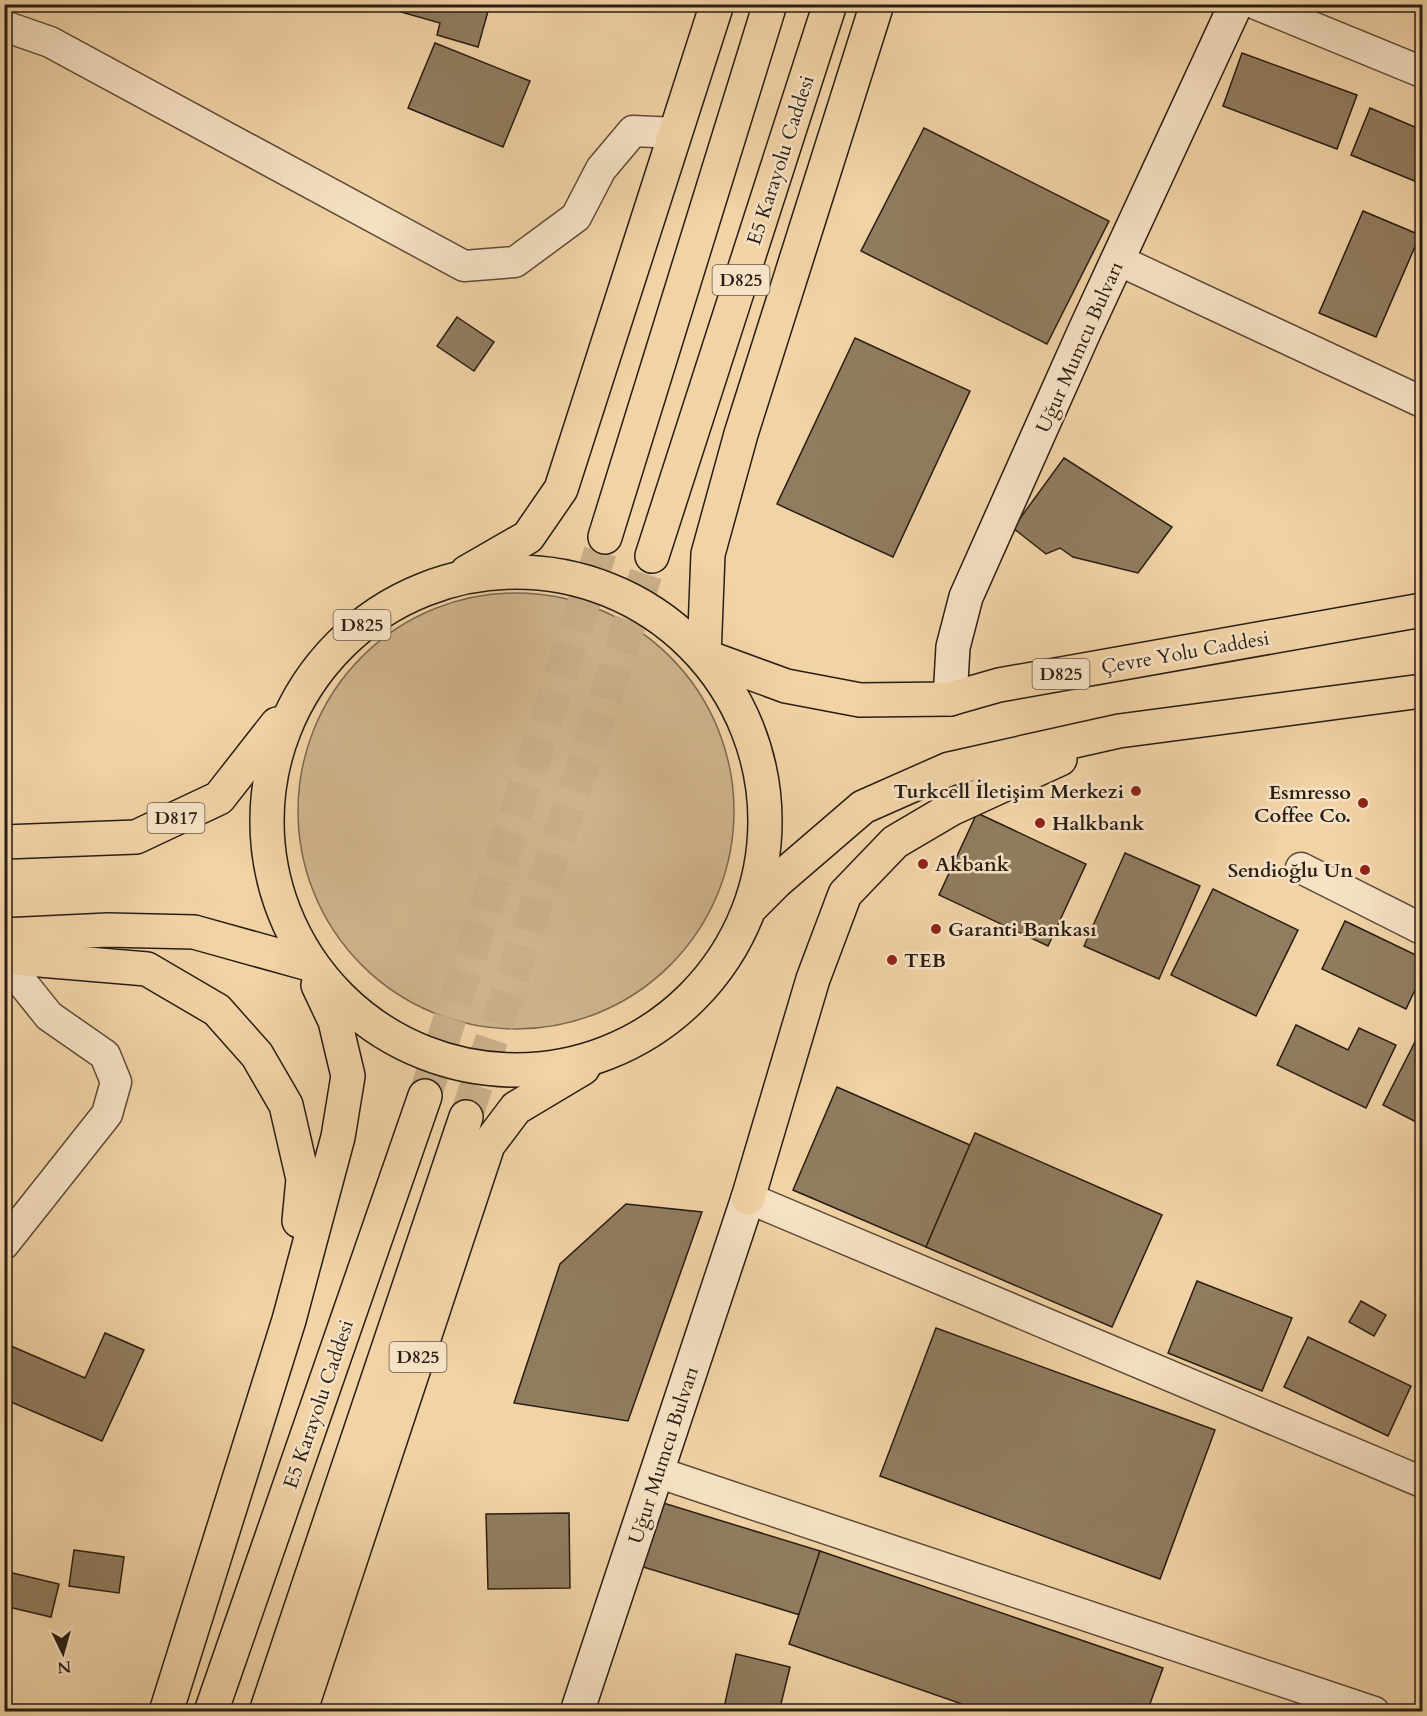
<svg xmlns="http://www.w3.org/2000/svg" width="1427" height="1716" viewBox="0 0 1427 1716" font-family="Cardo,serif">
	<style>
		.green { fill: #cfb48d; stroke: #7b6950; stroke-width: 1.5 }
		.building { fill: #917c5f; stroke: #271e13; stroke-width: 1.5 }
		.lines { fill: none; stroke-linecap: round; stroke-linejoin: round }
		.highway-tunnel { stroke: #c9af89; stroke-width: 33; stroke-dasharray: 33 16; stroke-linecap: butt }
		.street-casing { stroke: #5a4b38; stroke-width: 33 }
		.secondary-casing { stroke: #271e13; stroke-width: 36 }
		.highway-casing { stroke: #271e13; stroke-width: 36 }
		.street { stroke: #f7e2c5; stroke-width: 30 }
		.secondary { stroke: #f7e2c5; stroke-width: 33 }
		.highway { stroke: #f2d3a6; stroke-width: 33 }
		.poi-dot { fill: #8f2418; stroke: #f7e2c5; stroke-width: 2 }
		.labels { text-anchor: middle; stroke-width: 5; stroke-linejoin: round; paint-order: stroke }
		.shield { fill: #f7e2c5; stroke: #655948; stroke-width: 1.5 }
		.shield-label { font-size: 18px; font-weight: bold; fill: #271e13 }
		.street-label { font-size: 20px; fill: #271e13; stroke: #f7e2c5 }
		.poi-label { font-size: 20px; font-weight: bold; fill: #271e13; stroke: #f7e2c5; text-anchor: start }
	</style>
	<rect width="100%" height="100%" fill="#f2d3a6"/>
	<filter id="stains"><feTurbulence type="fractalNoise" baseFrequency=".00333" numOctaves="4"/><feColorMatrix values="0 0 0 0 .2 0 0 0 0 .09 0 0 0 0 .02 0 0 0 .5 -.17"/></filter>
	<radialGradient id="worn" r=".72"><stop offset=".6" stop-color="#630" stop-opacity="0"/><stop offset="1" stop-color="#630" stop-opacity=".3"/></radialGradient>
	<!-- green -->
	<circle class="green" cx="516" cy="811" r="218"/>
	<!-- building -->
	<g class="building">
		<path d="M 373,4 L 490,4 L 478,47 L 437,35 L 440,23 Z"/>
		<path d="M 435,43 L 530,81 L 503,147 L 408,108 Z"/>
		<path d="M 1242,53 L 1357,95 L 1337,149 L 1223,106 Z"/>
		<path d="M 1370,108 L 1422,130 L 1422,167 L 1417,182 L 1351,155 Z"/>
		<path d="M 924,128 L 1109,221 L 1047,344 L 861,251 Z"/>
		<path d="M 1363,211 L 1420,235 L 1376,337 L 1319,313 Z"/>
		<path d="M 457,317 L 494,342 L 474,371 L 437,346 Z"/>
		<path d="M 855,338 L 970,391 L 893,557 L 777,504 Z"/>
		<path d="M 1064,458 L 1172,527 L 1138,573 L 1073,557 L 1060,548 L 1046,554 L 1013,528 Z"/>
		<path d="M 977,813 L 1086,864 L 1048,946 L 939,895 Z"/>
		<path d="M 1125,853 L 1200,886 L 1159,979 L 1084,946 Z"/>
		<path d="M 1213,889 L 1298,930 L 1256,1016 L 1171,975 Z"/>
		<path d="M 1345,921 L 1422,958 L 1422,975 L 1406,1009 L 1322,969 Z"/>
		<path d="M 1296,1025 L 1348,1050 L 1359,1028 L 1396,1045 L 1366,1108 L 1277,1065 Z"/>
		<path d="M 1422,1028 L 1422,1125 L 1383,1105 Z"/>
		<path d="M 837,1087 L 970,1145 L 926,1247 L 793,1190 Z"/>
		<path d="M 975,1133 L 1162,1215 L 1112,1327 L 926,1247 Z"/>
		<path d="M 626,1204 L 702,1212 L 628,1421 L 514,1403 L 560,1264 Z"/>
		<path d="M 1197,1281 L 1292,1318 L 1262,1391 L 1168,1353 Z"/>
		<path d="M 1361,1301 L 1386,1315 L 1374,1336 L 1349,1322 Z"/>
		<path d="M 936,1328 L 1215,1430 L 1160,1579 L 880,1476 Z"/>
		<path d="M 105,1333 L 144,1350 L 102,1441 L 4,1399 L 4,1343 L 85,1378 Z"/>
		<path d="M 1308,1337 L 1411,1386 L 1388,1436 L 1284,1387 Z"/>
		<path d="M 1422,1437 L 1422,1457 L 1415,1454 Z"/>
		<path d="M 660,1502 L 820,1551 L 800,1615 L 640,1566 Z"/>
		<path d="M 569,1513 L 570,1588 L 488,1589 L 486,1514 Z"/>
		<path d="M 74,1550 L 124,1557 L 119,1593 L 69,1586 Z"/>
		<path d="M 820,1551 L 1163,1668 L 1147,1712 L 985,1712 L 789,1644 Z"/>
		<path d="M 4,1571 L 59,1584 L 51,1617 L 4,1606 Z"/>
		<path d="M 736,1654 L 790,1667 L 779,1712 L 723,1712 Z"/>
	</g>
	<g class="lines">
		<!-- highway-tunnel -->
		<g class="highway-tunnel">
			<path d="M 425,1096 L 605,537"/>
			<path d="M 466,1117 L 652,556"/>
		</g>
		<defs>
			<g id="street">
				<path d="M 1256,4 L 1422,72"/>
				<path d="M 4,26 L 50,42 L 464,266 L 515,262 L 576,217 L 601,169 L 633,131 L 676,133"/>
				<path d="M 1118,260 L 1422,402"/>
				<path d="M 1301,868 L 1422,929"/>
				<path d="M 4,960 L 49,1016 L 105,1055 L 116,1082 L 107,1114 L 4,1244"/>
				<path d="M 748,1198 L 1422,1482"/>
				<path d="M 657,1472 L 1374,1712"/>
			</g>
			<g id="secondary">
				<path d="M 950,699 L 953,647 L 966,597 L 1085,330 L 1236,4"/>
				<path d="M 577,1712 L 748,1198"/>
			</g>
			<g id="highway">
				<path d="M 605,537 L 770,4"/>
				<path d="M 652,556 L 830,4"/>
				<circle cx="516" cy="821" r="249"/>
				<path d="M 467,572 L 528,537 L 561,489 L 717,4"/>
				<path d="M 704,656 L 786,686 L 860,700 L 950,699 L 999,685 L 1422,610"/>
				<path d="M 704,656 L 708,554 L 741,434 L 877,4"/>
				<path d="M 4,842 L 136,837 L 219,798 L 277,724"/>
				<path d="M 753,905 L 777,881 L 863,807 L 949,769 L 1119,731 L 1422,691"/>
				<path d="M 4,935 L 108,930 L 194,932 L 309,964"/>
				<path d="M 4,957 L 147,969 L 217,1010 L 257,1055 L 286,1105 L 303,1179 L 299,1221"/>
				<path d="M 748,1198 L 813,979 L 845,894 L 895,842 L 951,809 L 1060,759"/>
				<path d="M 166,1712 L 289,1320 L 338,1137 L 348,1076 L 335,1021 L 318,985"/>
				<path d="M 211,1712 L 425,1096"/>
				<path d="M 266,1712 L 466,1117"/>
				<path d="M 300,1712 L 488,1145 L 516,1108 L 583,1068"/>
			</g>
		</defs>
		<!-- street casing -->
		<use href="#street" class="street-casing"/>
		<!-- secondary casing -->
		<use href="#secondary" class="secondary-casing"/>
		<!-- highway casing -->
		<use href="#highway" class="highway-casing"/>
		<!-- street -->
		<use href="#street" class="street"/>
		<!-- secondary -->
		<use href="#secondary" class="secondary"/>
		<!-- highway -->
		<use href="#highway" class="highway"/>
	</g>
	<!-- markers -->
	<g class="poi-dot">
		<circle cx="1136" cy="791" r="6"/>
		<circle cx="1363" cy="803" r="6"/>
		<circle cx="1040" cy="823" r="6"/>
		<circle cx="923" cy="864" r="6"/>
		<circle cx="1365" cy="870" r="6"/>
		<circle cx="936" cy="929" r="6"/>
		<circle cx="892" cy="960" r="6"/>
	</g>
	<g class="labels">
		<!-- shield labels -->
		<g class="shield">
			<rect x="712.5" y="265" width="57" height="30" rx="4.5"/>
			<rect x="333.5" y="610" width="57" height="30" rx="4.5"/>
			<rect x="1032.5" y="659" width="57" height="30" rx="4.5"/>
			<rect x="147.5" y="803" width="57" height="30" rx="4.5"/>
			<rect x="389.5" y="1342" width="57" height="30" rx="4.5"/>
		</g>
		<g class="shield-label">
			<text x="741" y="286">D825</text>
			<text x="362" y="631">D825</text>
			<text x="1061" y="680">D825</text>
			<text x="176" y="824">D817</text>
			<text x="418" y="1363">D825</text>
		</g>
		<!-- street labels -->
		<g class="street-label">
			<text transform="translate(780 160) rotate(-72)" y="7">E5 Karayolu Caddesi</text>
			<text transform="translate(1079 347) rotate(-66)" y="7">Uğur Mumcu Bulvarı</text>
			<text transform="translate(1185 652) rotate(-10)" y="7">Çevre Yolu Caddesi</text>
			<text transform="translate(318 1404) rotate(-71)" y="7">E5 Karayolu Caddesi</text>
			<text transform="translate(663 1455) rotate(-72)" y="7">Uğur Mumcu Bulvarı</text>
		</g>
		<!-- poi labels -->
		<g class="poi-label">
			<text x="1124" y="798" text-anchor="end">Turkcell İletişim Merkezi</text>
			<text x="1351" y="799" text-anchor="end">Esmresso<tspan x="1351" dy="23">Coffee Co.</tspan></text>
			<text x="1052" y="830">Halkbank</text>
			<text x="935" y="871">Akbank</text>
			<text x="1353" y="877" text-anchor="end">Sendioğlu Un</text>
			<text x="948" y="936">Garanti Bankası</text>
			<text x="904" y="967">TEB</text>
		</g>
	</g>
	<!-- margin -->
	<rect width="1427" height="1716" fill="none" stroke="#f2d3a6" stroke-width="24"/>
	<rect x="6" y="6" width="1415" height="1704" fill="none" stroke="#271e13" stroke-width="3"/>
	<rect x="12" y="12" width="1403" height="1692" fill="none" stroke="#271e13" stroke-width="1.5"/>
	<!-- north arrow -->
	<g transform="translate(63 1653) rotate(175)" stroke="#f7e2c5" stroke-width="4.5" paint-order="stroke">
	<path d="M0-4.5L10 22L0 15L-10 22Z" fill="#271e13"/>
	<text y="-9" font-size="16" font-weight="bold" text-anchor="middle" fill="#271e13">N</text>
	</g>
	<rect width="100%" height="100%" filter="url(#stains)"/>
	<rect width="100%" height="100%" fill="url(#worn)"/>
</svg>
